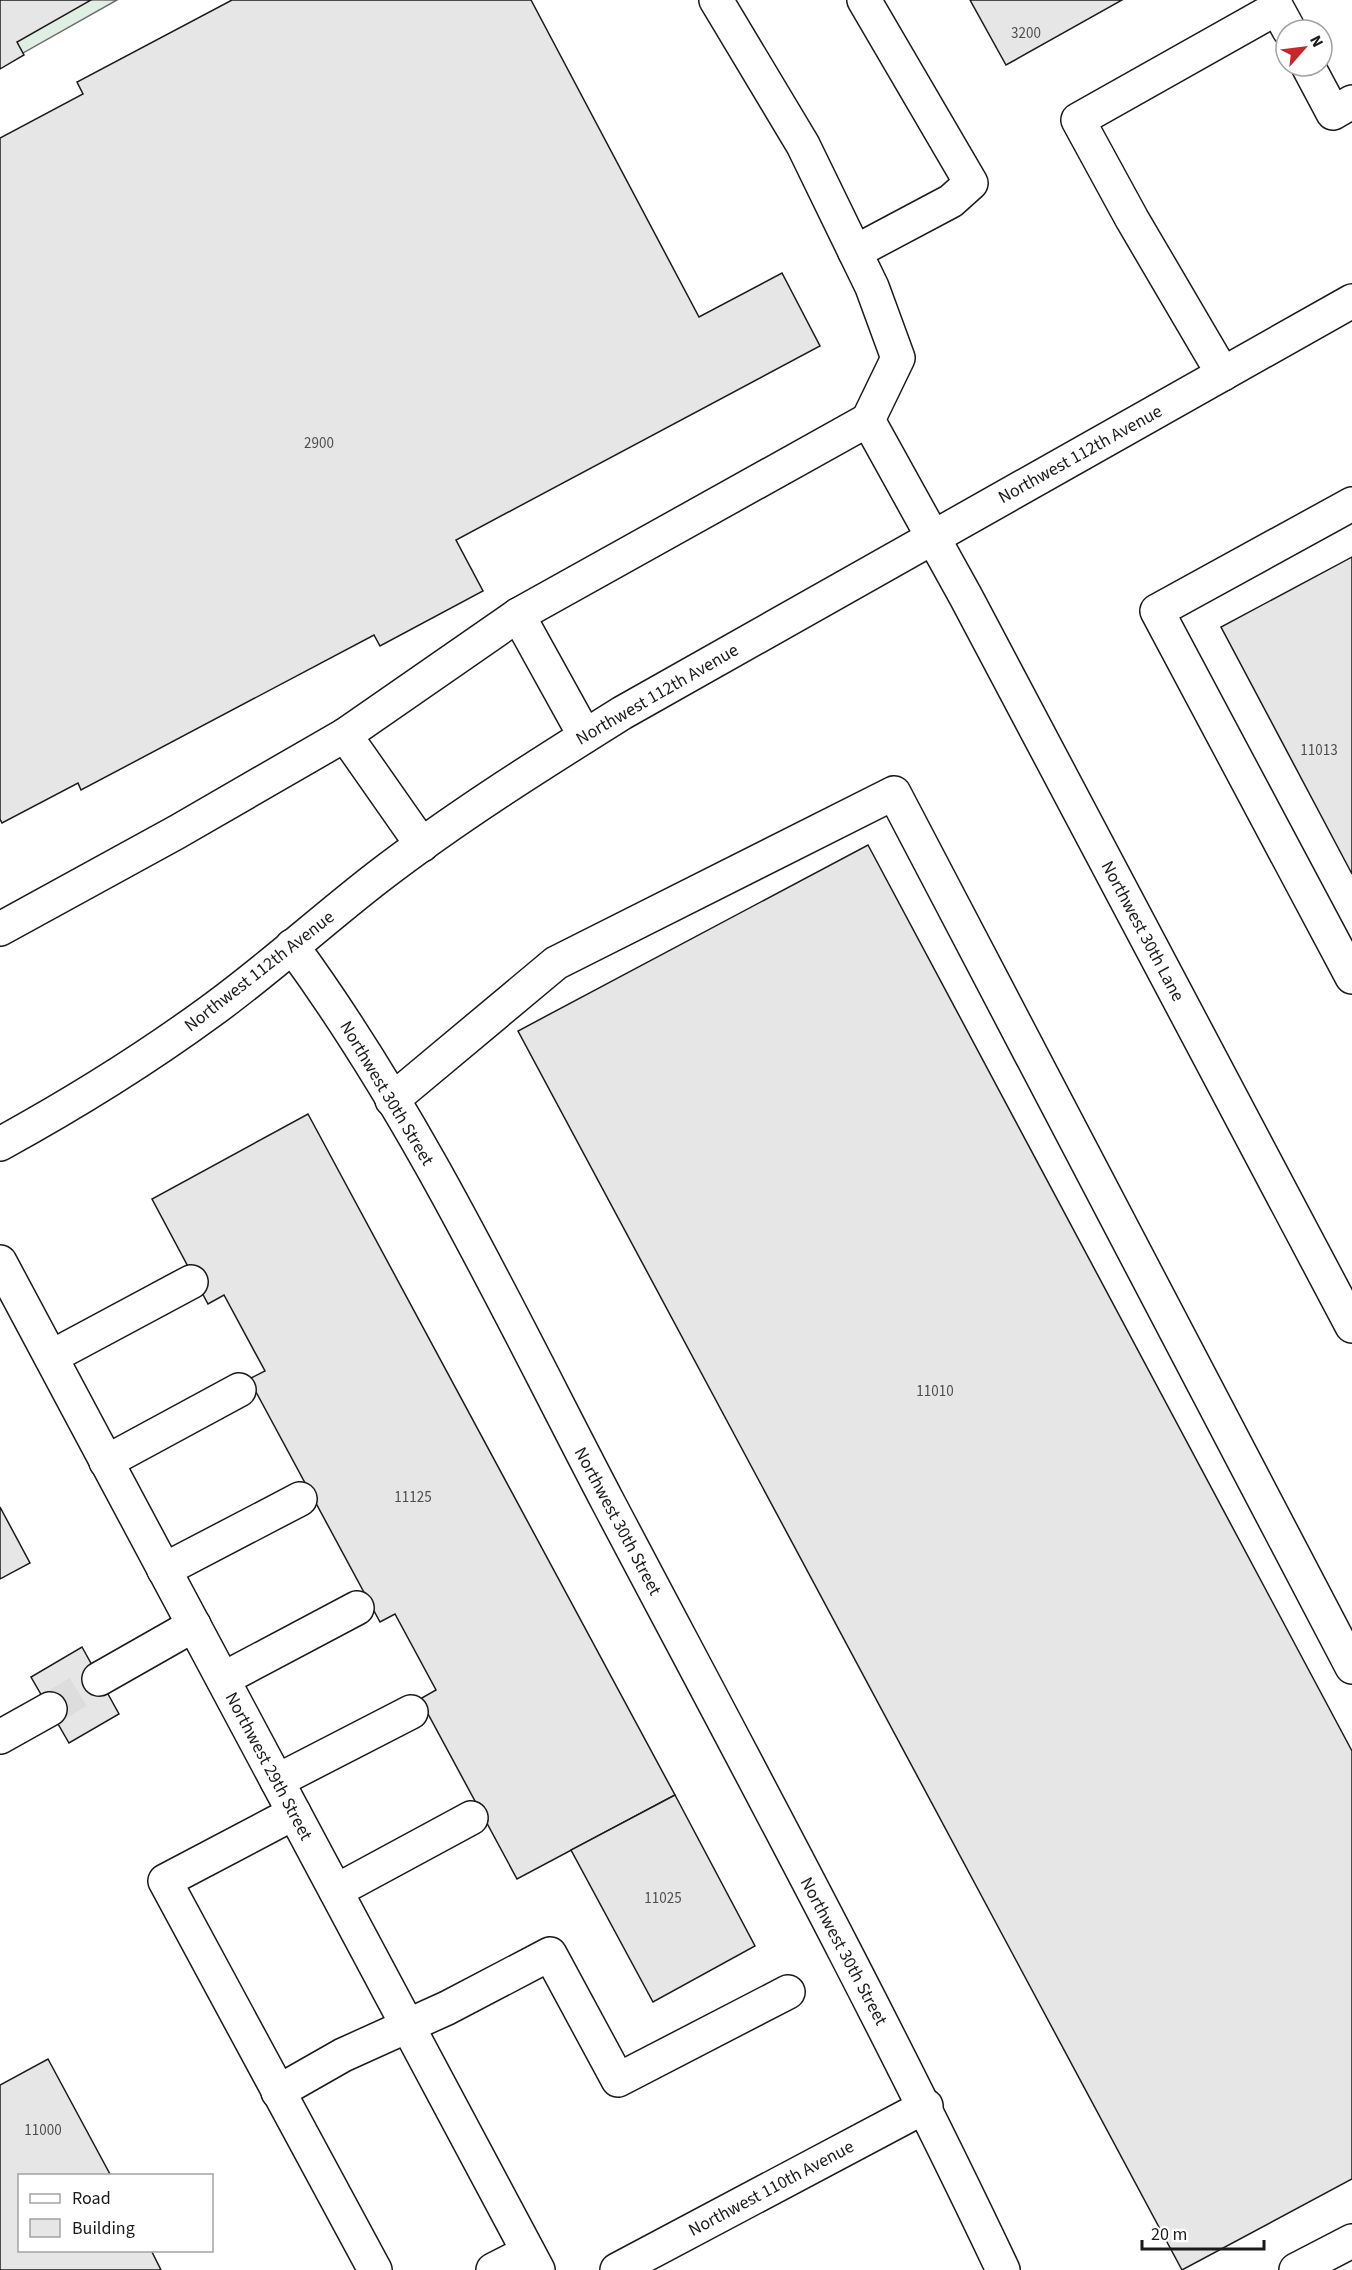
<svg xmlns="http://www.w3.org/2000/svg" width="1352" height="2270" viewBox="0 0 1352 2270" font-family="'Source Sans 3',sans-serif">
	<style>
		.green { fill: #e0efe3; stroke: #6a6a6a; stroke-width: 1.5 }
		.building { fill: #e6e6e6; stroke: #1a1a1a; stroke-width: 1.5 }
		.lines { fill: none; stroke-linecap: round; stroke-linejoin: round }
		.minor-tunnel { stroke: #ddd; stroke-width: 33; stroke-dasharray: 33 16; stroke-linecap: butt }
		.minor-casing { stroke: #1a1a1a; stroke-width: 36 }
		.minor { stroke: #fff; stroke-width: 33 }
		.labels { text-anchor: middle; stroke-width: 4.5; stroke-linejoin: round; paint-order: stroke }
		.number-label { font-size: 15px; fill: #4d4d4d }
		.street-label { font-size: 18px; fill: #1a1a1a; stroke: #fff }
	</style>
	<rect width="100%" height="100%" fill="#fff"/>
	<!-- green -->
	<path class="green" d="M 0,0 L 117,0 L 0,66 Z"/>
	<!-- building -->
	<g class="building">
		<path d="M 0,0 L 91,0 L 17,42 L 24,55 L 0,69 Z"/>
		<path d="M 232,0 L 531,0 L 699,317 L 782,273 L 820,346 L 456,540 L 483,591 L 380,646 L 374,635 L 81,790 L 78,783 L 2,823 L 0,819 L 0,138 L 83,94 L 77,82 Z"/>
		<path d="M 970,0 L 1122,0 L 1006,65 Z"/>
		<path d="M 1352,557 L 1352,874 L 1221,627 Z"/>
		<path d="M 868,845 L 1352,1751 L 1352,2179 L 1182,2270 L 518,1031 Z"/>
		<path d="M 308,1114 L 675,1795 L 517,1879 L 420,1699 L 436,1690 L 395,1614 L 380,1622 L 249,1379 L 265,1371 L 224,1295 L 208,1304 L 152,1199 Z"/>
		<path d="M 0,1507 L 30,1563 L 0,1579 Z"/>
		<path d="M 82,1647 L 119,1714 L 69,1743 L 31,1677 Z"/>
		<path d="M 675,1795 L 755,1946 L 653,2002 L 571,1850 Z"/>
		<path d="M 48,2059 L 111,2176 L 20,2176 L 20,2250 L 151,2250 L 161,2270 L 0,2270 L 0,2085 Z"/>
	</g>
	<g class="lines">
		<!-- minor-tunnel -->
		<path class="minor-tunnel" d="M 50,1709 L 99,1679"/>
		<defs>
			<g id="minor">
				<path d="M 716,0 L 803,145 L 872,287 L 898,358 L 868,420"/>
				<path d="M 1308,66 L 1333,113 L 1352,102"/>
				<path d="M 855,252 L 951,201 L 971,183 L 864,0"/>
				<path d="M 1223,374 L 1132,219 L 1078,120 L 1277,8 L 1289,30"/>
				<path d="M 1352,504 L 1157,611 L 1352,977"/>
				<path d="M 518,615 L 585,736"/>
				<path d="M 345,735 L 518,615 L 868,420 L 966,597 L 1352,1326"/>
				<path d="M 0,929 L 177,832 L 345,735 L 422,845"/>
				<path d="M 292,946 C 418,1118 510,1315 609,1504 C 743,1758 880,2010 1003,2270"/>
				<path d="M 392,1100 L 556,963 L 894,793 L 1352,1667"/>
				<path d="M 0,1144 C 73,1104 144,1060 211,1011 C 269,969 321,921 378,877 C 456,817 539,765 622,713 L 1352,301"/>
				<path d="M 0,1262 L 538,2270"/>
				<path d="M 51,1357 L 191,1282"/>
				<path d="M 106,1462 L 239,1390"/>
				<path d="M 164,1570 L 300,1499"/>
				<path d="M 99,1679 L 194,1625"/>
				<path d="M 223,1679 L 357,1608"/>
				<path d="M 0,1737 L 50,1709"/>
				<path d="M 277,1781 L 411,1712"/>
				<path d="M 294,1813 L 165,1881 L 375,2270"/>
				<path d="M 336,1891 L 471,1818"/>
				<path d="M 278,2092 L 343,2055 L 447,2008 L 550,1954 L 618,2080 L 788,1992"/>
				<path d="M 493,2270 L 528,2252"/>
				<path d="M 617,2270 L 926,2106"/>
				<path d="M 1296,2270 L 1352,2241"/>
			</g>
		</defs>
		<!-- minor casing -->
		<use href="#minor" class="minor-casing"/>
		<!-- minor -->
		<use href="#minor" class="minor"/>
	</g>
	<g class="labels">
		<!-- number labels -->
		<g class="number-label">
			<text x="1026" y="38">3200</text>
			<text x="319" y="448">2900</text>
			<text x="1319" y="755">11013</text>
			<text x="935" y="1396">11010</text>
			<text x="413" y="1502">11125</text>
			<text x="663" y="1903">11025</text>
			<text x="43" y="2135">11000</text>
		</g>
		<!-- street labels -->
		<g class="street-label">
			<text transform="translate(1080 454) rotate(-29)" y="6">Northwest 112th Avenue</text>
			<text transform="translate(657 694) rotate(-30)" y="6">Northwest 112th Avenue</text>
			<text transform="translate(1143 931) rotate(62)" y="6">Northwest 30th Lane</text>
			<text transform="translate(259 971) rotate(-38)" y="6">Northwest 112th Avenue</text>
			<text transform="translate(387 1093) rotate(59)" y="6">Northwest 30th Street</text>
			<text transform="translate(618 1521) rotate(62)" y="6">Northwest 30th Street</text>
			<text transform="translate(269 1766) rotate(62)" y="6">Northwest 29th Street</text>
			<text transform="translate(844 1951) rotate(62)" y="6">Northwest 30th Street</text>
			<text transform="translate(771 2188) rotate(-28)" y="6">Northwest 110th Avenue</text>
		</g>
	</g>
	<!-- legend -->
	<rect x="18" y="2174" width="195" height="78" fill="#ffffff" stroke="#a3a3a3" stroke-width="1.5"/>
	<rect x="30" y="2194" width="30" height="9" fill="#ffffff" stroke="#a3a3a3" stroke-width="1.5"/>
	<text x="72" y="2204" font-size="18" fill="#1a1a1a">Road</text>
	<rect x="30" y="2219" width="30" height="18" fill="#e6e6e6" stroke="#a3a3a3" stroke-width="1.5"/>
	<text x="72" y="2234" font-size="18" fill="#1a1a1a">Building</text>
	<!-- north arrow -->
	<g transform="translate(1304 48) rotate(62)"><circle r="28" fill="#ffffff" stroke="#a3a3a3" stroke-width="1.5"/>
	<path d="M0-4.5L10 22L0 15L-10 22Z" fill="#c62828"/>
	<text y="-9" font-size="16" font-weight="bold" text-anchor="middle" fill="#1a1a1a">N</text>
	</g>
	<!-- scale -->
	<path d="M1142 2240v9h122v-9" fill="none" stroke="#1a1a1a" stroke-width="3"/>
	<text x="1151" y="2240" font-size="18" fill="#1a1a1a" stroke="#ffffff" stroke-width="4.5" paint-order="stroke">20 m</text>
</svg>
